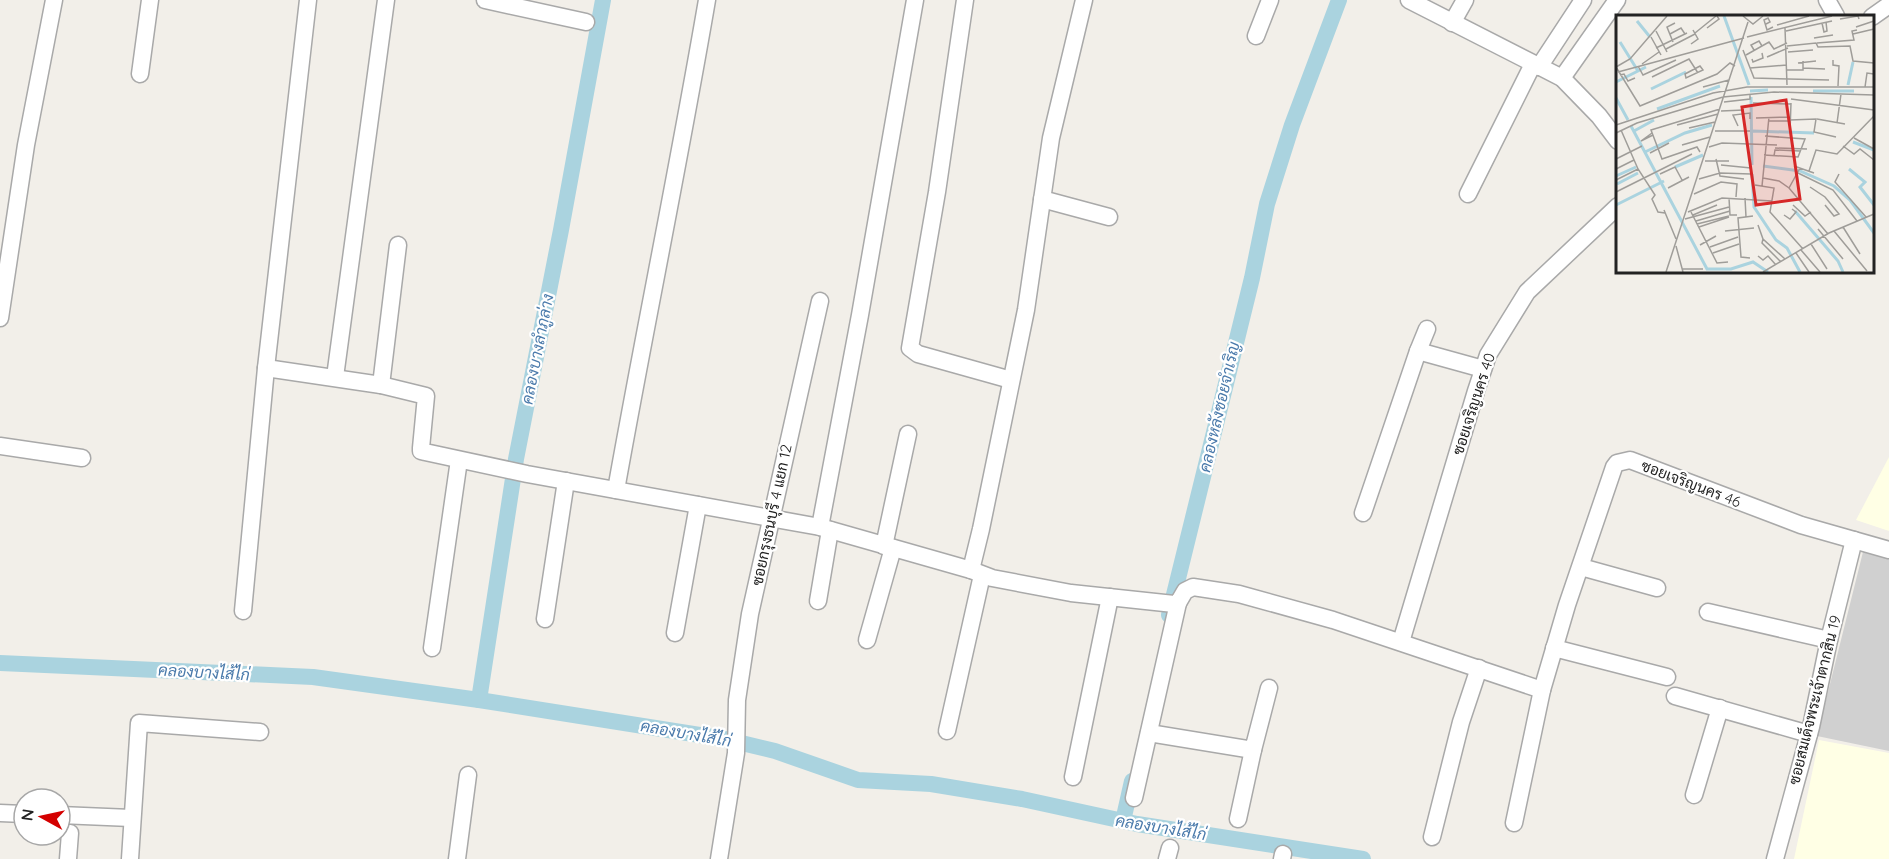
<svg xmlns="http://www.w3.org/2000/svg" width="1889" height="859" viewBox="0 0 1889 859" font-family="Quicksand,Sarabun,sans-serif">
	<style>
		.education { fill: #ffffe5 }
		.religious { fill: #d0d0d0 }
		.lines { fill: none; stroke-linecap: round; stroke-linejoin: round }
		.canal { stroke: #aad3df; stroke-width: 16 }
		.street-casing { stroke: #a9a9a9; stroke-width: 19 }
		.street { stroke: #fff; stroke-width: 16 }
		.labels { text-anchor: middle; stroke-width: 4.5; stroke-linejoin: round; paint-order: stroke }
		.street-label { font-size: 15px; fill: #222; stroke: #fff }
		.water-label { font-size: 16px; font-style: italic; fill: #4a7aab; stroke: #fff }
		.inset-river { fill: none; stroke: #aad3df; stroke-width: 3 }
		.inset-road { fill: none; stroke: #9f9d99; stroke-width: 1.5 }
		.view { fill: #d62828; fill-opacity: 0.15; stroke: #d62828; stroke-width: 3 }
		.inset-edge { fill: none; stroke: #222; stroke-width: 3 }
	</style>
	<rect width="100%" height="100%" fill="#f2efe9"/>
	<!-- education -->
	<g class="education">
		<path d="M 1889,457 L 1889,531 L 1856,520 Z"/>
		<path d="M 1819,740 L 1889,753 L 1889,859 L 1794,859 Z"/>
	</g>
	<!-- religious -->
	<path class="religious" d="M 1865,544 L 1889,553 L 1889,751 L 1817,736 Z"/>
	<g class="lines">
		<!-- canal -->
		<g class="canal">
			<path d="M 1169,615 L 1252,278 L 1267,204 L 1292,125 L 1339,0"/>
			<path d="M 0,663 L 313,677 L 479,700 L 725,739 L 775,751 L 858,780 L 931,784 L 1022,799 L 1137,824 L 1363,859"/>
			<path d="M 479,700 L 516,459 L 561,230 L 603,0"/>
			<path d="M 1123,821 L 1132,781"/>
		</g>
		<defs>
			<g id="street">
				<path d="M 485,0 L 586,22"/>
				<path d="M 965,0 L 937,192 L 910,348 L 918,354 L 1011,380"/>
				<path d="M 1409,0 L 1562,78 L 1599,116 L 1618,141"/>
				<path d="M 1827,0 L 1836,16"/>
				<path d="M 1872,17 L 1889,5"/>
				<path d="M 1452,23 L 1465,0"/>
				<path d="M 1256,36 L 1270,0"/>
				<path d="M 1539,67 L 1583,0"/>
				<path d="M 140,74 L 150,0"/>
				<path d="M 1562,78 L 1617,0"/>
				<path d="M 1468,194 L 1533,64"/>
				<path d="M 1042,199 L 1109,217"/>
				<path d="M 0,318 L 26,145 L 54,0"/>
				<path d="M 1418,351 L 1483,369"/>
				<path d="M 266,368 L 381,385 L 426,396 L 421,448 L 421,451 L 425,452 L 527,474 L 820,527 L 971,570 L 992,578 L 1071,593 L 1174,604 L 1178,603 L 1185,591 L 1193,587 L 1239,594 L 1333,620 L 1542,690"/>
				<path d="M 335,377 L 386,0"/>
				<path d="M 381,385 L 398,245"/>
				<path d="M 0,446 L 82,458"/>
				<path d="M 616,490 C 645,327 679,164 707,0"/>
				<path d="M 1363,513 L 1418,351 L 1427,329"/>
				<path d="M 820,527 L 860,315 L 915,0"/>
				<path d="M 884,546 L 908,434"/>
				<path d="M 1581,567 L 1657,588"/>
				<path d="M 971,570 L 981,529 L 1026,310 L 1051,138 L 1084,0"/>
				<path d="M 818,601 L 830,530"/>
				<path d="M 243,611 L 266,368 L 308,0"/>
				<path d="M 1708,612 L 1829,640"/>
				<path d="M 545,619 L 566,481"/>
				<path d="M 675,633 L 698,505"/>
				<path d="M 867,640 L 893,548"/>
				<path d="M 1401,642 L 1476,391 L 1488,355 L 1527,292 L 1618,206"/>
				<path d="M 432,648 L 459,460"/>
				<path d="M 1554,648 L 1667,677"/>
				<path d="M 1675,696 L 1809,734"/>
				<path d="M 947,731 L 982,575"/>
				<path d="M 1149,733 L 1253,750 L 1269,688"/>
				<path d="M 1073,777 L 1110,597"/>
				<path d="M 1694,795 L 1720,708"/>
				<path d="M 1134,798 L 1178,603"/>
				<path d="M 0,813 L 24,814"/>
				<path d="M 60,815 L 131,818"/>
				<path d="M 1238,819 L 1253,750"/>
				<path d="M 1514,823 L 1542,690 L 1567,605 L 1614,467 L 1617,463 L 1630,460 L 1801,525 L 1889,550"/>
				<path d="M 1432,837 L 1461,722 L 1479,668"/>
				<path d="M 68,859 L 70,833"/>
				<path d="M 130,859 L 139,723 L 260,732"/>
				<path d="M 457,859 L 468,775"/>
				<path d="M 719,859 L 736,753 L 737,700 L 750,614 L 820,301"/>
				<path d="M 1167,859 L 1170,848"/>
				<path d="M 1282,859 L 1283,854"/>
				<path d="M 1775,859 L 1811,727 L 1829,640 L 1854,540"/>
			</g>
		</defs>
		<!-- street casing -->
		<use href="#street" class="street-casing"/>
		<!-- street -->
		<use href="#street" class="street"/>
	</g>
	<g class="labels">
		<!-- street labels -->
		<g class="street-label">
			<text transform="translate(1474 404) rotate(-72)" y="5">ซอยเจริญนคร 40</text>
			<text transform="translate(1691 484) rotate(21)" y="5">ซอยเจริญนคร 46</text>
			<text transform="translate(772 515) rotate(-78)" y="5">ซอยกรุงธนบุรี 4 แยก 12</text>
			<text transform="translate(1815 700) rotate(-76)" y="5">ซอยสมเด็จพระเจ้าตากสิน 19</text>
		</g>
		<!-- water labels -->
		<g class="water-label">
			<text transform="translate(537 349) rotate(-79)" y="6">คลองบางลำภูล่าง</text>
			<text transform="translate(1219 407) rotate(-77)" y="6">คลองหลังซอยจำเริญ</text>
			<text transform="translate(204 672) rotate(3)" y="6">คลองบางไส้ไก่</text>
			<text transform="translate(686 733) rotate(10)" y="6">คลองบางไส้ไก่</text>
			<text transform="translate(1161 827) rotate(9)" y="6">คลองบางไส้ไก่</text>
		</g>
	</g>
	<!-- overview -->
	<g transform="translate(1616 15)">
		<rect width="258" height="258" fill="#f2efe9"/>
		<path class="inset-river" d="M 108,1 L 133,70M 21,6 L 34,22M 4,27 L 22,56M 0,67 L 30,52M 232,70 L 237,47M 35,74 L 70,57M 134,76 L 152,75M 197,76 L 238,76M 135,82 L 136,150M 0,83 L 12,105M 41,94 L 104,71M 15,111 L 91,254 L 115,254 L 137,247 L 152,257M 18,116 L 38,105M 137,116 L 198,118M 237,127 L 258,135M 29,137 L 69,118 L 96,110M 147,151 L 184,156 L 218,171 L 234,185 L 258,218M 59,152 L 87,140M 233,154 L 249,167 L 244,172 L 258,190M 136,159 L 138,192 L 160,225 L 171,233 L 184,257M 0,161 L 20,152M 1,169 L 22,158M 0,190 L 48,166M 179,196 L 222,246 L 227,257"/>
		<path class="inset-road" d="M 127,1 L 137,9 L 147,1M 224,4 L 242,1 L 243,4M 206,8 L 208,17 L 211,16 L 210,7M 150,9 L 154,7 L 152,3 L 148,5 L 151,15 L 157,12M 161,10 L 193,1M 240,12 L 258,6M 91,13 L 103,4 L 101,1M 169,13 L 171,70M 40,16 L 51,37M 170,16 L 216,6M 79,18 L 100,1M 54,19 L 65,13 L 69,19M 237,19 L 258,14M 35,22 L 45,40M 131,22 L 216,1M 198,23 L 217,20M 57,27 L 51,12 L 59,8M 201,28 L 238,25 L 236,16 L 241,15M 75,29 L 82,24 L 77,15M 171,31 L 200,28 L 202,32 L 234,31 L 237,46 L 258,48M 40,33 L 71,18M 50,34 L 79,19M 127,35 L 138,63 L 213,65M 138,35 L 135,30 L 143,26 L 146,31M 172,37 L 197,35M 130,40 L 153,27 L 158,34 L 171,28M 151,42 L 172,33M 136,44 L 137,47 L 147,43 L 146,38M 217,45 L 217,50 L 223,51 L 222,71M 182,48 L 200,46M 26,49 L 43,37M 22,51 L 27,60 L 60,45M 84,51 L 87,55 L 70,63 L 69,59 ZM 0,52 L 24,91 L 101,59 L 114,48 L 119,51M 0,52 L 14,44 L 51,1M 134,53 L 171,50M 187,53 L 209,54M 171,55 L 187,55 L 187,46M 2,57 L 128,23M 4,60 L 8,59 L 12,66 L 19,63M 36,62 L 73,44 L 82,58M 87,72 L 113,65M 249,72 L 251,58 L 258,59M 175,84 L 258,95M 108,87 L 134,84 L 134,79M 137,88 L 175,89M 105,96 L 128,95M 140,103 L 175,102M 201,104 L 229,109M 174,105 L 200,104 L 198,117 L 220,122M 153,106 L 174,106M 221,108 L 225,79M 0,110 L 97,78 L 131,72 L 258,72M 61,110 L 102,99M 122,111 L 117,100 L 134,98 L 134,104M 73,113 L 99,107M 5,115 L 22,154 L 39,180 L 36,184 L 42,197 L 49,198M 99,116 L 134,116M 174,116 L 175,88M 0,118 L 21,108 L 107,82 L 158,77 L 258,80M 36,118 L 25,126 L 37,120M 238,123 L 258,134M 66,130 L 94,122M 227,131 L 238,139 L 244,134 L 258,145M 93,132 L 106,128 L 161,130M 159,133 L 191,134M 84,137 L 81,132 L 46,144 L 35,115 L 104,94M 34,138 L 53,128M 148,140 L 182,142 L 189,124 L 149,121M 158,141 L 159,135 L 184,136M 0,144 L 26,131M 100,144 L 104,161 L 128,164M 89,146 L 113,146M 105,150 L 135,153M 178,151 L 198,158M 0,154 L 18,145M 193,156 L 200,135 L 221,139 L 258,101M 182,158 L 217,175 L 241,206M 44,159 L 59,152 L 66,165M 223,159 L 219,167 L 250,202M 147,163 L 163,166 L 173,173 L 212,219M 83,164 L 104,158 L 135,159M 0,165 L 22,154M 139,170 L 158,173 L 154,197 L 187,234M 146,171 L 153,102M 194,172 L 209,182 L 223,199 L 218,201 L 209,190M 52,173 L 73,162M 173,173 L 184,153M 0,177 L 76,139M 78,179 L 105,167 L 121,169 L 120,182M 113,183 L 114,200 L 121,200M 129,183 L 130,202M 177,190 L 189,201 L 195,197M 48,195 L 60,224M 72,197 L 106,183 L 156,186M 75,197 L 101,248 L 112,247M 77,200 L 101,190M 168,200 L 174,204 L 180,197 L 176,194M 69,204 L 113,192M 80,206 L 114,196M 81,209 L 113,201M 142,210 L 147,224 L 169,244M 83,212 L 113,202M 227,212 L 244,239M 202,214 L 227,244M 109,216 L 138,213M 218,216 L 251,256M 147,224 L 146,228 L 165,247M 195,229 L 211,254M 84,230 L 100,221M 60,231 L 67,257M 94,232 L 122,222M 185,235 L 204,257M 97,238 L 123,229M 180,238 L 193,257M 142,241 L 147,245 L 152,241 L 160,250M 134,243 L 125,242 L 122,203 L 137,201M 66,254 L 87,254M 50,257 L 132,7M 147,257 L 213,218 L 258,199"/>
		<path class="view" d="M 170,85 L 184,184 L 140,190 L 126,92 Z"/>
		<rect width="258" height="258" class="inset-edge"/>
	</g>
	<!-- north arrow -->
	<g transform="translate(42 817) rotate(278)"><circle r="28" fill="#ffffff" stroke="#a7a7a7" stroke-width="1.5"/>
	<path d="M0-4.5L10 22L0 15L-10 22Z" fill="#d40000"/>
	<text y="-9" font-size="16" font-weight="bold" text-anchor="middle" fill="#222222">N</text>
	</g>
</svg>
